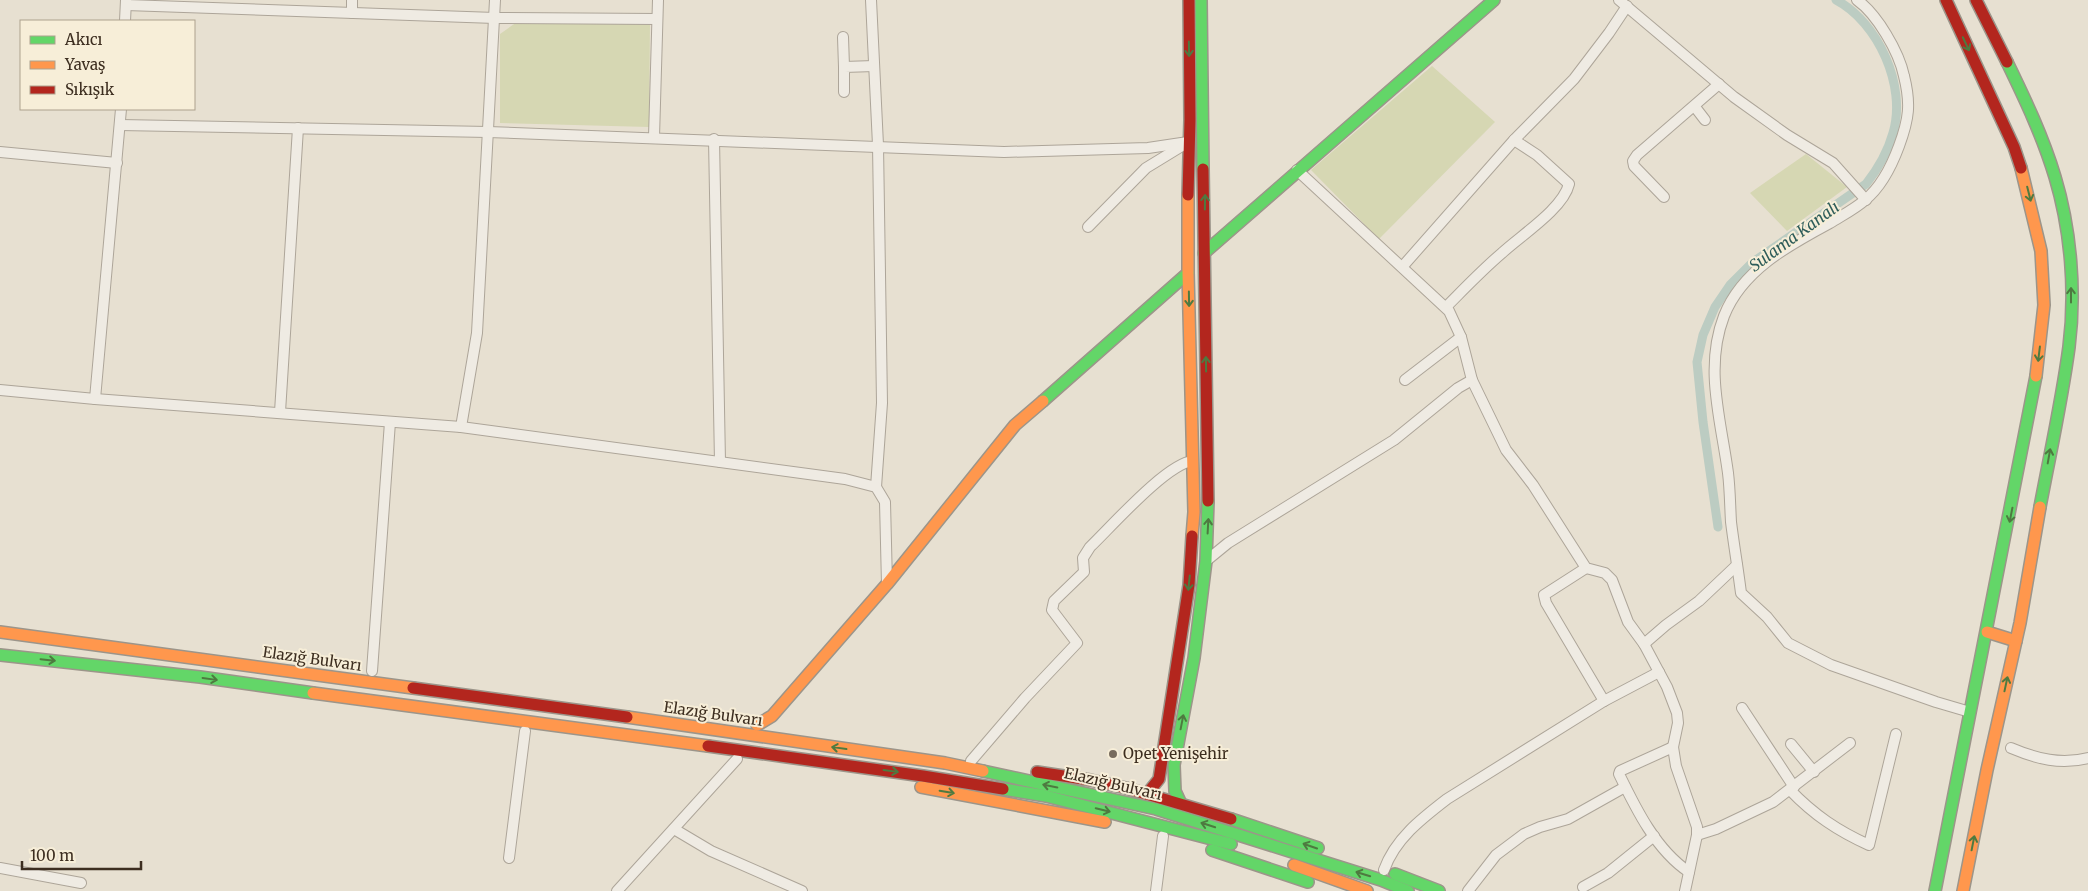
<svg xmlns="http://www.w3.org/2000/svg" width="2088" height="891" viewBox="0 0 2088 891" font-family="Merriweather,serif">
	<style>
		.green { fill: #d6d7b3 }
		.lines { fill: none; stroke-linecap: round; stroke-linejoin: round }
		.canal { stroke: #bcccc2; stroke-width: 9 }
		.street-casing { stroke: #ada599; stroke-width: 12 }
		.fast-casing { stroke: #9c958a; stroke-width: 14 }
		.slow-casing { stroke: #9c958a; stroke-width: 14 }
		.jam-casing { stroke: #9c958a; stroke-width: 14 }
		.street { stroke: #efebe3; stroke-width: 10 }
		.fast { stroke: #63d668; stroke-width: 11 }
		.slow { stroke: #ff974d; stroke-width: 11 }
		.jam { stroke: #b3261e; stroke-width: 11 }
		.oneway { stroke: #4e7a40 }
		.poi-dot { fill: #786c5e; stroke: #f7eed8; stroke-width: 2 }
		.labels { text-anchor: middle; stroke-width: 4; stroke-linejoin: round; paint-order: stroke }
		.street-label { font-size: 15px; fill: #3d2e20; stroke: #f7eed8 }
		.poi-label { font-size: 15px; fill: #3d2e20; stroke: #f7eed8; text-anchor: start }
		.water-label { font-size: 16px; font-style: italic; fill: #2f5d5a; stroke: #f7eed8 }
	</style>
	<rect width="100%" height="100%" fill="#e7e0d1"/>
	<!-- green -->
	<g class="green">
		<path d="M 517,22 L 650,24 L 649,127 L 500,123 L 500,34 Z"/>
		<path d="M 1432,66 L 1495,122 L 1379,239 L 1311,170 Z"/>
		<path d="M 1806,154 L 1847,187 L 1787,231 L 1750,193 Z"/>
	</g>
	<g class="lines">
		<!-- canal -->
		<path class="canal" d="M 1718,527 L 1703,422 L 1697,362 L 1703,335 L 1715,307 L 1730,285 L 1753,262 L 1866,184 C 1877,170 1888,151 1893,133 C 1907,86 1878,22 1836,0"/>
		<defs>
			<g id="street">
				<path d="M 871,0 L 878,145 L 882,403 L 876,487"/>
				<path d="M 1619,0 L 1734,97 L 1787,135 L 1833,163 L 1866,200"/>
				<path d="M 1857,0 C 1877,14 1899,52 1904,76 C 1911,104 1909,119 1899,146 C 1892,165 1881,187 1865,200 C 1855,209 1841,216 1830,223 C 1789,245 1742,270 1724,316 C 1704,368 1721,420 1728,473 C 1730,489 1730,505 1731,522 C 1734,546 1738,569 1741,593 L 1767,617 L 1788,643 L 1831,665 L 1936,702 L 1970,712"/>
				<path d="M 126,5 L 495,18 L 657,19"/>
				<path d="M 352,13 L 352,0"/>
				<path d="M 125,21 L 126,0"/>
				<path d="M 843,37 L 844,67"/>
				<path d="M 844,92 L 844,67 L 874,66"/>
				<path d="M 1695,107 L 1705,120"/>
				<path d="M 120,125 L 488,132 L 1004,152 L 1148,148 L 1188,142"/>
				<path d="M 654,137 L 658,0"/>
				<path d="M 714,139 L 720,462"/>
				<path d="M 0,152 L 117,163"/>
				<path d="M 1297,170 L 1449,311 L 1461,337 L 1472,380 L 1506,450 L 1533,485 L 1586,568 L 1605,573 L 1612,580 L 1628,622 L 1644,644 L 1667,687 L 1677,713 L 1678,723 L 1673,747 L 1676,766 L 1697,827 L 1697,835 L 1685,891"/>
				<path d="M 1664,197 L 1634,166 L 1633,161 L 1637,155 L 1719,84"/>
				<path d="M 1088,227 L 1146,168 L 1182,146"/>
				<path d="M 1403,266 L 1514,140 L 1574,79 L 1609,33 L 1627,6"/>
				<path d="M 1446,307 C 1464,289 1482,270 1502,253 C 1520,236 1563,209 1569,184 L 1537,155 L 1514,140"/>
				<path d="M 1405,380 L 1461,337"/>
				<path d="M 0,390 L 95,399 L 461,427 L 845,479 L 876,487 L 885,502 L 887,584"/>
				<path d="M 95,399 L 121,109"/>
				<path d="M 280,412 L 298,128"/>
				<path d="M 461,427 L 477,333 L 495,0"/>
				<path d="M 1206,561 L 1228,543 L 1394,440 L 1458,388 L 1472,380"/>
				<path d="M 1586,568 L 1544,595 L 1546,603 L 1604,701"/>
				<path d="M 1644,644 L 1666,625 L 1699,601 L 1737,565"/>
				<path d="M 372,671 L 390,422"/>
				<path d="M 1742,708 L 1794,787"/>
				<path d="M 1791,744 L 1814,772"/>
				<path d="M 1673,747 L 1620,771 L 1619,774 C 1636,809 1656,850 1689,872"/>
				<path d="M 2011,748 C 2037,759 2061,765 2088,758"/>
				<path d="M 971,761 L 1025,698 L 1077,643 L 1052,610 L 1054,601 L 1084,572 L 1083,558 L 1090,547 C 1111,527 1167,463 1193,461"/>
				<path d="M 1790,790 C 1814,815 1838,831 1869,845 L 1896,734"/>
				<path d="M 674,829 L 711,851 L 802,891"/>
				<path d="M 1697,835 L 1716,829 L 1773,802 L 1850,743"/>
				<path d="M 509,858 L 525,731"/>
				<path d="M 0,868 L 81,883"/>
				<path d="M 1384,870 C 1395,839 1421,819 1447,799 L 1604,701 L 1659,672"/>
				<path d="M 1583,887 L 1608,873 L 1654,836"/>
				<path d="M 617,891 L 737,759"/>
				<path d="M 1156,891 L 1163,836"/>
				<path d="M 1468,891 L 1496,855 L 1524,834 L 1540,827 L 1568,819 L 1625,787"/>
			</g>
			<g id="fast">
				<path d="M 1201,0 L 1203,169"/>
				<path d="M 2007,62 C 2025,99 2043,137 2055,177 C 2071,230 2076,292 2069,347 C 2062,400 2050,454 2040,507"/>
				<path d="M 1204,253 L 1494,0"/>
				<path d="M 1043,401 L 1188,273"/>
				<path d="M 0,655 L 200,677 L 313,693"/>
				<path d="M 983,771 L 1156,809 L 1381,880 L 1408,891"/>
				<path d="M 1003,789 L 1046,796 L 1231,844"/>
				<path d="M 1181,804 L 1175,791 L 1174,765 L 1194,658 L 1206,561 L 1208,501"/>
				<path d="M 1231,819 L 1318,848"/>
				<path d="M 1212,850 L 1308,882"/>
				<path d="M 1395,874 L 1439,891"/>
				<path d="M 1935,891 L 2036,376"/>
			</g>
			<g id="slow">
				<path d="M 2021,168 L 2041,251 L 2044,305 L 2036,376"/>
				<path d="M 1188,195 L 1188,273 L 1194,512 L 1192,536"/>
				<path d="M 0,632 L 413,688"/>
				<path d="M 1987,632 L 2016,641"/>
				<path d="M 313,693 L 708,746"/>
				<path d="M 627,717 L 945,763 L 983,771"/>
				<path d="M 757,725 L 772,716 L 887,584 L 1015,425 L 1043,401"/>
				<path d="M 921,787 L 1105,822"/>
				<path d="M 1294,865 L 1367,891"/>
				<path d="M 1963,891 L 1987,770 L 2020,623 L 2040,507"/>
			</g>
			<g id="jam">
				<path d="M 1946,0 L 2014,147 L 2021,168"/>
				<path d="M 1976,0 L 2007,62"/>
				<path d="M 1203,169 L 1208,501"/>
				<path d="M 1188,195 L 1190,120 L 1189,0"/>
				<path d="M 413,688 L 627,717"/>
				<path d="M 708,746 L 923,776 L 1003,789"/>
				<path d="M 1037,772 L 1090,780 L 1126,788 L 1231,819"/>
				<path d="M 1147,794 L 1159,779 L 1189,585 L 1192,536"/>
			</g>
		</defs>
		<!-- street casing -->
		<use href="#street" class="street-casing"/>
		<!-- fast casing -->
		<use href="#fast" class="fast-casing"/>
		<!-- slow casing -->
		<use href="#slow" class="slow-casing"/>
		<!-- jam casing -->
		<use href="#jam" class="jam-casing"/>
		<!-- street -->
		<use href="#street" class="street"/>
		<!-- fast -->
		<use href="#fast" class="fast"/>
		<!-- slow -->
		<use href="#slow" class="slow"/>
		<!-- jam -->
		<use href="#jam" class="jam"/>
	</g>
	<!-- one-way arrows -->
	<defs><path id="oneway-shaft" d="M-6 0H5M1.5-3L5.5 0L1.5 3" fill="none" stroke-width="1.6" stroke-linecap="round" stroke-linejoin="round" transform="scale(1.25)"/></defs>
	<g class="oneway">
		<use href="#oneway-shaft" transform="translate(1966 44) rotate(65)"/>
		<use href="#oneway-shaft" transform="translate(1189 49) rotate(89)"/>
		<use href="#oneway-shaft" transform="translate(2029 194) rotate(76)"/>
		<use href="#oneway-shaft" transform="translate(1205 202) rotate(-89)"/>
		<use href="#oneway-shaft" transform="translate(2071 295) rotate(-90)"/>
		<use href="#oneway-shaft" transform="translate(1189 299) rotate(89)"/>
		<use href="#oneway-shaft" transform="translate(2039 354) rotate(97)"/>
		<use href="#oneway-shaft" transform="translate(1206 364) rotate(-91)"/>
		<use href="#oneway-shaft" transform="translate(2049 456) rotate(-80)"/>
		<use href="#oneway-shaft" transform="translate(2011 515) rotate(101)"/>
		<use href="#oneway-shaft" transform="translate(1208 526) rotate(-87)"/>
		<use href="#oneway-shaft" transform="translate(1189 583) rotate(96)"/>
		<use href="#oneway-shaft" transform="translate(48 660) rotate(6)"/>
		<use href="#oneway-shaft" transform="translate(210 679) rotate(8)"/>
		<use href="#oneway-shaft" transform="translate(2006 684) rotate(-78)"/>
		<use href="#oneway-shaft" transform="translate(1182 722) rotate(-79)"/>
		<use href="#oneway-shaft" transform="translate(839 748) rotate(-172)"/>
		<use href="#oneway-shaft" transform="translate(891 771) rotate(8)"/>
		<use href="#oneway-shaft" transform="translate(1050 786) rotate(-168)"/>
		<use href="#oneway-shaft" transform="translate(947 792) rotate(10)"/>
		<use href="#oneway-shaft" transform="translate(1103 810) rotate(14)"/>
		<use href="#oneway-shaft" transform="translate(1208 825) rotate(-162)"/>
		<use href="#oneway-shaft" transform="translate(1973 843) rotate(-79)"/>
		<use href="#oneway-shaft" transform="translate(1310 846) rotate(-161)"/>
		<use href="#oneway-shaft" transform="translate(1363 874) rotate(-163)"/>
	</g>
	<!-- markers -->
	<circle class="poi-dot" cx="1113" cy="754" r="5"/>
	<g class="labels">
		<!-- street labels -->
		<g class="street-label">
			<text transform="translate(312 659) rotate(8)" y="5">Elazığ Bulvarı</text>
			<text transform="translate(713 714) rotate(8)" y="5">Elazığ Bulvarı</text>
			<text transform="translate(1113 784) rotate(13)" y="5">Elazığ Bulvarı</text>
		</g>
		<!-- poi labels -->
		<g class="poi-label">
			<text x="1123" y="759">Opet Yenişehir</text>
		</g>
		<!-- water labels -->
		<g class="water-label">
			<text transform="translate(1794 236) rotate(-36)" y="6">Sulama Kanalı</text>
		</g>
	</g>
	<!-- legend -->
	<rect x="20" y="20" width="175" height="90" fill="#f7eed8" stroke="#ada18e"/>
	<rect x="30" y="36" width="25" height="8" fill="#63d668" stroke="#ada18e"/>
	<text x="65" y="45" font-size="15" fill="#3d2e20">Akıcı</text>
	<rect x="30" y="61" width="25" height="8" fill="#ff974d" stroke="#ada18e"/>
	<text x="65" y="70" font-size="15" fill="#3d2e20">Yavaş</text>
	<rect x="30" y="86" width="25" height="8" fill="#b3261e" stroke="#ada18e"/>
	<text x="65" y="95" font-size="15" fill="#3d2e20">Sıkışık</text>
	<!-- scale -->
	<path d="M22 861v8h119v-8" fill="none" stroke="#3d2e20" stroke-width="2.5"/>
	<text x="30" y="861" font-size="15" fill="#3d2e20" stroke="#f7eed8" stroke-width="4" paint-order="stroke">100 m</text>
</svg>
